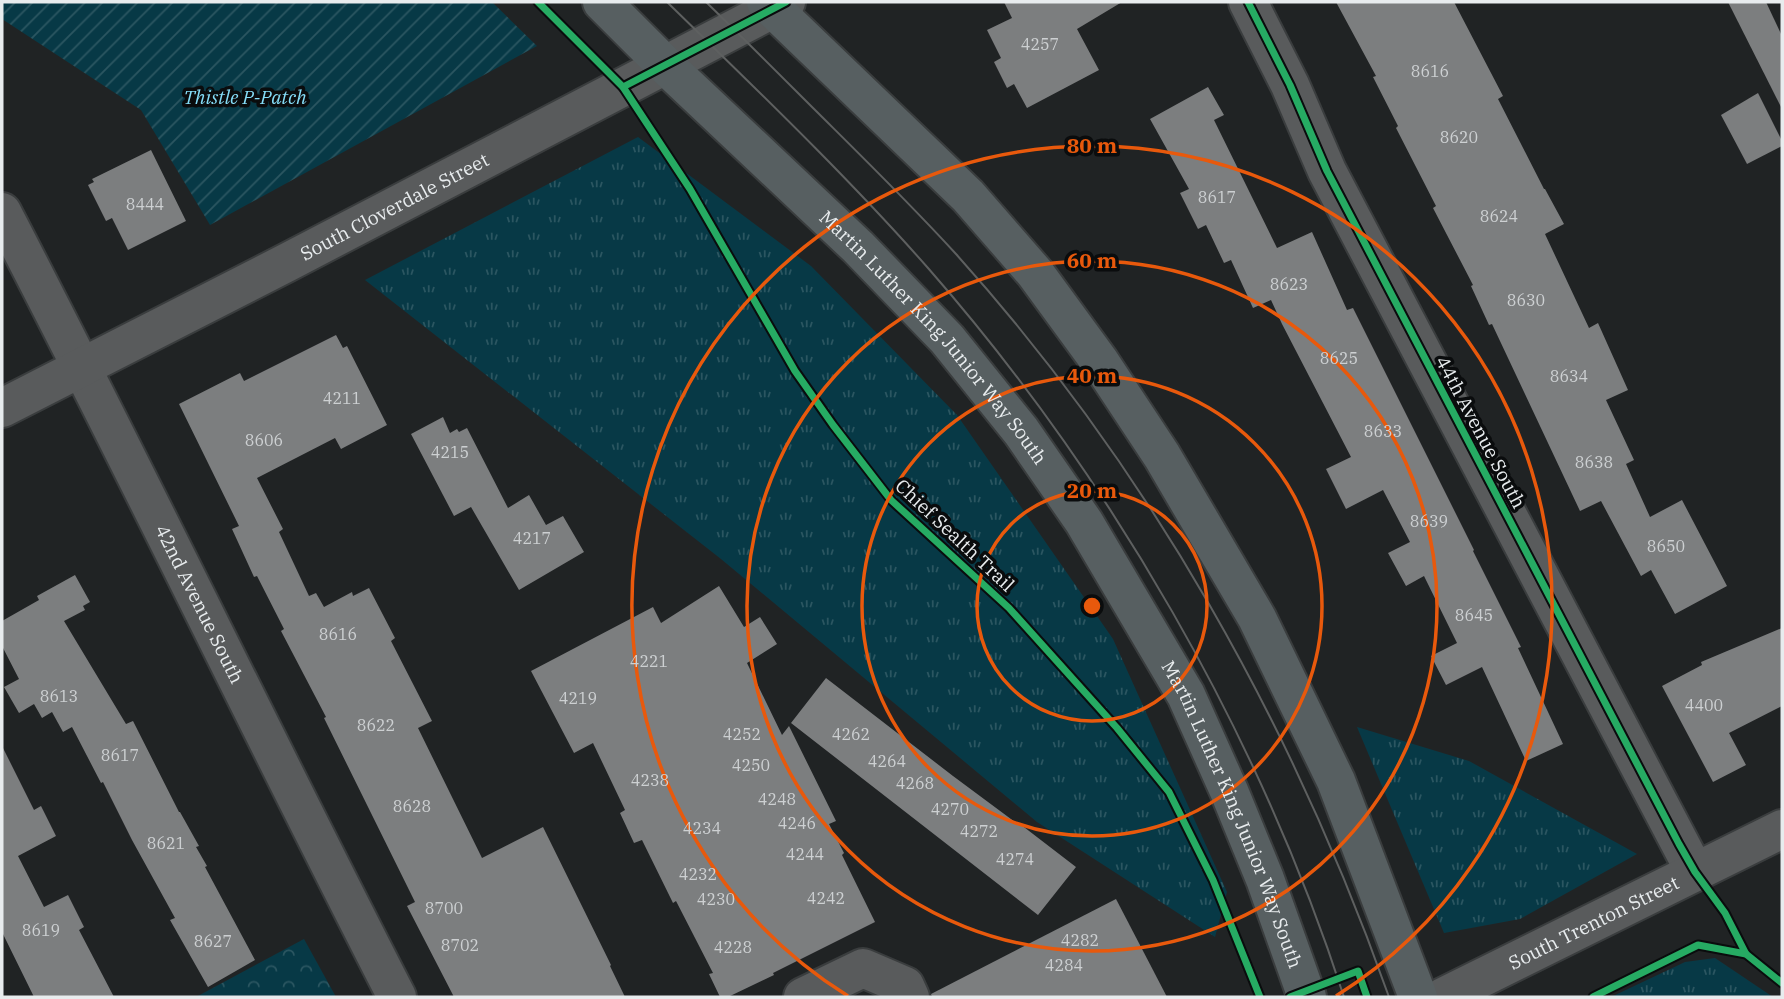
<svg xmlns="http://www.w3.org/2000/svg" width="1784" height="999" viewBox="0 0 1784 999" font-family="'IBM Plex Serif',serif">
	<style>
		.grass { fill: url(#grass-tufts) }
		.forest { fill: url(#forest-crowns) }
		.garden { fill: url(#garden-furrows) }
		.building { fill: #7c7e7f }
		.lines { fill: none; stroke-linecap: round; stroke-linejoin: round }
		.minor-casing { stroke: #3a3d3e; stroke-width: 42 }
		.major-casing { stroke: #3a3d3e; stroke-width: 42 }
		.minor { stroke: #595b5c; stroke-width: 38 }
		.major { stroke: #575f61; stroke-width: 38 }
		.tram { stroke: #5e6060; stroke-width: 2 }
		.cycleway-casing { stroke: #0a0c0d; stroke-width: 11 }
		.cycleway { stroke: #26ab63; stroke-width: 7 }
		.ring { fill: none; stroke: #e8590c; stroke-width: 3.5 }
		.labels { text-anchor: middle; stroke-width: 7; stroke-linejoin: round; paint-order: stroke }
		.number-label { font-size: 16px; fill: #cdd0d2 }
		.park-label { font-size: 19px; font-style: italic; fill: #85ddf8; stroke: #0a0c0d }
		.street-label { font-size: 19px; fill: #e8ecee; stroke: #0a0c0d }
		.centre { fill: #e8590c; stroke: #0a0c0d; stroke-width: 3.5 }
		.ring-label { font-size: 21px; text-anchor: middle; font-weight: bold; fill: #e8590c; stroke: #0a0c0d; stroke-width: 7; stroke-linejoin: round; paint-order: stroke }
	</style>
	<defs>
		<pattern id="grass-tufts" width="24" height="20" patternUnits="userSpaceOnUse" patternTransform="scale(1.75)"><rect width="24" height="20" fill="#073946"/><path d="M3 7l-1-3M5 7V3M7 7l1-3M15 17l-1-3M17 17v-4M19 17l1-3" fill="none" stroke="#2b5661"/></pattern>
		<pattern id="forest-crowns" width="20" height="18" patternUnits="userSpaceOnUse" patternTransform="scale(1.75)"><rect width="20" height="18" fill="#073946"/><path d="M2 6a3 3 0 1 1 6 0M12 15a3 3 0 1 1 6 0" fill="none" stroke="#2b5661"/></pattern>
		<pattern id="garden-furrows" width="10" height="10" patternUnits="userSpaceOnUse" patternTransform="scale(1.75)"><rect width="10" height="10" fill="#073946"/><path d="M-1 1l2-2M0 10L10 0M9 11l2-2" fill="none" stroke="#2b5661"/></pattern>
	</defs>
	<rect width="100%" height="100%" fill="#202324"/>
	<!-- grass -->
	<g class="grass">
		<path d="M 638,137 L 811,266 L 957,415 L 1113,639 L 1227,892 L 1215,937 L 1037,822 L 721,559 L 365,280 Z"/>
		<path d="M 1357,727 L 1469,761 L 1637,854 L 1520,919 L 1444,933 Z"/>
		<path d="M 1715,958 L 1773,997 L 1611,997 L 1685,962 Z"/>
	</g>
	<!-- forest -->
	<path class="forest" d="M 304,939 L 336,997 L 196,997 Z"/>
	<!-- garden -->
	<path class="garden" d="M 2,2 L 492,2 L 537,46 L 210,225 L 141,110 L 2,19 Z"/>
	<!-- building -->
	<g class="building">
		<path d="M 1004,2 L 1122,2 L 1077,29 L 1099,70 L 1027,108 L 1014,84 L 1007,88 L 994,62 L 1001,58 L 987,30 L 1012,18 Z"/>
		<path d="M 1336,2 L 1454,2 L 1503,96 L 1498,99 L 1544,189 L 1545,189 L 1564,224 L 1545,234 L 1589,328 L 1598,323 L 1628,390 L 1606,400 L 1634,460 L 1626,464 L 1650,517 L 1682,500 L 1727,586 L 1675,614 L 1651,570 L 1641,576 L 1601,501 L 1580,511 L 1492,324 L 1489,325 L 1471,286 L 1473,285 L 1433,208 L 1436,206 L 1396,128 L 1398,126 L 1373,77 L 1376,76 Z"/>
		<path d="M 1728,2 L 1766,2 L 1782,36 L 1782,109 Z"/>
		<path d="M 1208,87 L 1224,115 L 1214,120 L 1277,248 L 1312,232 L 1347,310 L 1353,308 L 1474,550 L 1473,551 L 1521,647 L 1518,648 L 1563,744 L 1526,761 L 1482,667 L 1446,685 L 1431,656 L 1457,643 L 1424,576 L 1406,586 L 1388,553 L 1410,542 L 1383,490 L 1346,509 L 1326,469 L 1351,457 L 1282,324 L 1271,300 L 1253,308 L 1231,260 L 1224,263 L 1206,225 L 1198,229 L 1180,193 L 1189,189 L 1150,119 Z"/>
		<path d="M 1758,93 L 1782,141 L 1782,146 L 1747,164 L 1721,115 Z"/>
		<path d="M 151,150 L 186,221 L 128,250 L 112,218 L 106,221 L 88,185 L 94,182 L 92,179 Z"/>
		<path d="M 336,335 L 343,348 L 347,346 L 387,425 L 341,449 L 335,438 L 257,478 L 283,529 L 279,532 L 309,596 L 316,593 L 324,607 L 352,592 L 353,596 L 369,588 L 395,638 L 391,641 L 432,721 L 418,728 L 482,858 L 543,827 L 611,965 L 610,966 L 625,997 L 454,997 L 407,906 L 415,902 L 324,718 L 326,717 L 281,631 L 284,629 L 257,576 L 254,577 L 232,529 L 239,526 L 179,404 L 240,373 L 244,381 Z"/>
		<path d="M 443,417 L 450,433 L 457,429 L 459,432 L 467,428 L 508,508 L 529,495 L 546,525 L 563,516 L 584,552 L 519,590 L 471,507 L 454,516 L 411,434 Z"/>
		<path d="M 75,575 L 90,602 L 83,606 L 85,610 L 64,621 L 126,724 L 133,721 L 179,812 L 180,812 L 199,846 L 196,847 L 207,866 L 205,867 L 255,960 L 208,987 L 170,920 L 175,918 L 132,840 L 103,782 L 101,783 L 72,727 L 63,732 L 52,712 L 42,718 L 34,704 L 19,713 L 4,687 L 19,679 L 2,646 L 2,621 L 39,600 L 37,596 Z"/>
		<path d="M 719,586 L 744,627 L 760,617 L 777,644 L 747,663 L 782,735 L 789,726 L 836,821 L 829,824 L 844,853 L 842,855 L 875,922 L 773,973 L 774,975 L 728,997 L 720,997 L 709,974 L 713,973 L 676,901 L 673,903 L 642,840 L 634,843 L 620,813 L 625,810 L 593,743 L 574,753 L 531,671 L 653,607 L 661,623 Z"/>
		<path d="M 1782,628 L 1782,706 L 1729,733 L 1746,765 L 1713,782 L 1662,686 L 1702,665 L 1701,662 Z"/>
		<path d="M 826,678 L 953,776 L 1019,825 L 1020,824 L 1076,867 L 1038,915 L 791,723 Z"/>
		<path d="M 2,746 L 34,810 L 41,806 L 56,836 L 18,856 L 44,907 L 68,895 L 84,927 L 79,930 L 114,997 L 34,997 L 2,932 Z"/>
		<path d="M 1116,899 L 1167,997 L 932,997 L 931,994 Z"/>
	</g>
	<g class="lines">
		<defs>
			<g id="minor">
				<path d="M 1248,2 L 1290,85 L 1327,171 L 1695,872"/>
				<path id="s1" d="M 2,212 C 137,472 263,736 397,997"/>
				<path id="s2" d="M 2,408 L 286,263 L 786,2"/>
				<path d="M 803,997 L 863,968 L 905,986 L 910,997"/>
				<path id="s3" d="M 1443,997 L 1782,829"/>
			</g>
			<g id="major">
				<path id="s4" d="M 602,2 L 665,65 L 858,247 L 947,339 L 1021,431 L 1084,522 L 1186,695 L 1229,791 L 1265,879 L 1307,997"/>
				<path d="M 766,2 L 968,196 L 1035,273 L 1100,362 L 1162,456 L 1257,618 L 1336,781 L 1418,997"/>
			</g>
		</defs>
		<!-- minor casing -->
		<use href="#minor" class="minor-casing"/>
		<!-- major casing -->
		<use href="#major" class="major-casing"/>
		<!-- minor -->
		<use href="#minor" class="minor"/>
		<!-- major -->
		<use href="#major" class="major"/>
		<!-- tram -->
		<g class="tram">
			<path d="M 667,2 C 756,89 846,175 928,268 C 1110,476 1259,734 1344,997"/>
			<path d="M 706,2 C 737,32 767,62 797,92 C 851,146 905,198 956,254 C 1150,470 1293,725 1389,997"/>
		</g>
		<defs>
			<g id="cycleway">
				<path d="M 538,2 L 623,87 L 690,189 L 795,371 L 833,425 L 891,500 L 1009,608 L 1117,728 L 1169,792 L 1213,880 L 1260,997"/>
				<path d="M 1248,2 L 1290,85 L 1327,171 L 1679,844 L 1695,872 L 1725,913 L 1746,954"/>
				<path d="M 623,87 L 786,2"/>
				<path d="M 1290,997 L 1358,971 L 1367,997"/>
				<path d="M 1593,997 L 1698,945 L 1746,954 L 1782,983"/>
			</g>
		</defs>
		<!-- cycleway casing -->
		<use href="#cycleway" class="cycleway-casing"/>
		<!-- cycleway -->
		<use href="#cycleway" class="cycleway"/>
	</g>
	<!-- distance rings -->
	<g class="ring">
		<circle cx="1092" cy="606" r="115"/>
		<circle cx="1092" cy="606" r="230"/>
		<circle cx="1092" cy="606" r="345"/>
		<path d="M848 996A460 460 0 1 1 1336 996"/>
	</g>
	<g class="labels">
		<!-- number labels -->
		<g class="number-label">
			<text x="1040" y="50">4257</text>
			<text x="1430" y="77">8616</text>
			<text x="1459" y="143">8620</text>
			<text x="1217" y="203">8617</text>
			<text x="145" y="210">8444</text>
			<text x="1499" y="222">8624</text>
			<text x="1289" y="290">8623</text>
			<text x="1526" y="306">8630</text>
			<text x="1339" y="364">8625</text>
			<text x="1569" y="382">8634</text>
			<text x="342" y="404">4211</text>
			<text x="1383" y="437">8633</text>
			<text x="264" y="446">8606</text>
			<text x="450" y="458">4215</text>
			<text x="1594" y="468">8638</text>
			<text x="1429" y="527">8639</text>
			<text x="532" y="544">4217</text>
			<text x="1666" y="552">8650</text>
			<text x="1474" y="621">8645</text>
			<text x="338" y="640">8616</text>
			<text x="649" y="667">4221</text>
			<text x="59" y="702">8613</text>
			<text x="578" y="704">4219</text>
			<text x="1704" y="711">4400</text>
			<text x="376" y="731">8622</text>
			<text x="742" y="740">4252</text>
			<text x="851" y="740">4262</text>
			<text x="120" y="761">8617</text>
			<text x="887" y="767">4264</text>
			<text x="751" y="771">4250</text>
			<text x="650" y="786">4238</text>
			<text x="915" y="789">4268</text>
			<text x="777" y="805">4248</text>
			<text x="412" y="812">8628</text>
			<text x="950" y="815">4270</text>
			<text x="797" y="829">4246</text>
			<text x="702" y="834">4234</text>
			<text x="979" y="837">4272</text>
			<text x="166" y="849">8621</text>
			<text x="805" y="860">4244</text>
			<text x="1015" y="865">4274</text>
			<text x="698" y="880">4232</text>
			<text x="826" y="904">4242</text>
			<text x="716" y="905">4230</text>
			<text x="444" y="914">8700</text>
			<text x="41" y="936">8619</text>
			<text x="1080" y="946">4282</text>
			<text x="213" y="947">8627</text>
			<text x="460" y="951">8702</text>
			<text x="733" y="953">4228</text>
			<text x="1064" y="971">4284</text>
		</g>
		<!-- park labels -->
		<g class="park-label">
			<text x="245" y="104">Thistle P-Patch</text>
		</g>
		<!-- street labels -->
		<g class="street-label">
			<text dy="7" stroke="none"><textPath href="#s2" startOffset="441">South Cloverdale Street</textPath></text>
			<text dy="7" stroke="none"><textPath href="#s4" startOffset="472">Martin Luther King Junior Way South</textPath></text>
			<text transform="translate(1481 432) rotate(62)" y="7">44th Avenue South</text>
			<text transform="translate(955 535) rotate(43)" y="7">Chief Sealth Trail</text>
			<text dy="7" stroke="none"><textPath href="#s1" startOffset="439">42nd Avenue South</textPath></text>
			<text dy="7" stroke="none"><textPath href="#s4" startOffset="1040">Martin Luther King Junior Way South</textPath></text>
			<text dy="7" stroke="none"><textPath href="#s3" startOffset="168">South Trenton Street</textPath></text>
		</g>
	</g>
	<circle cx="1092" cy="606" r="10" class="centre"/>
	<g class="ring-label">
		<text x="1092" y="153">80 m</text>
		<text x="1092" y="268">60 m</text>
		<text x="1092" y="383">40 m</text>
		<text x="1092" y="498">20 m</text>
	</g>
	<!-- border -->
	<rect width="1784" height="999" fill="none" stroke="#e8ecee" stroke-width="7"/>
</svg>
